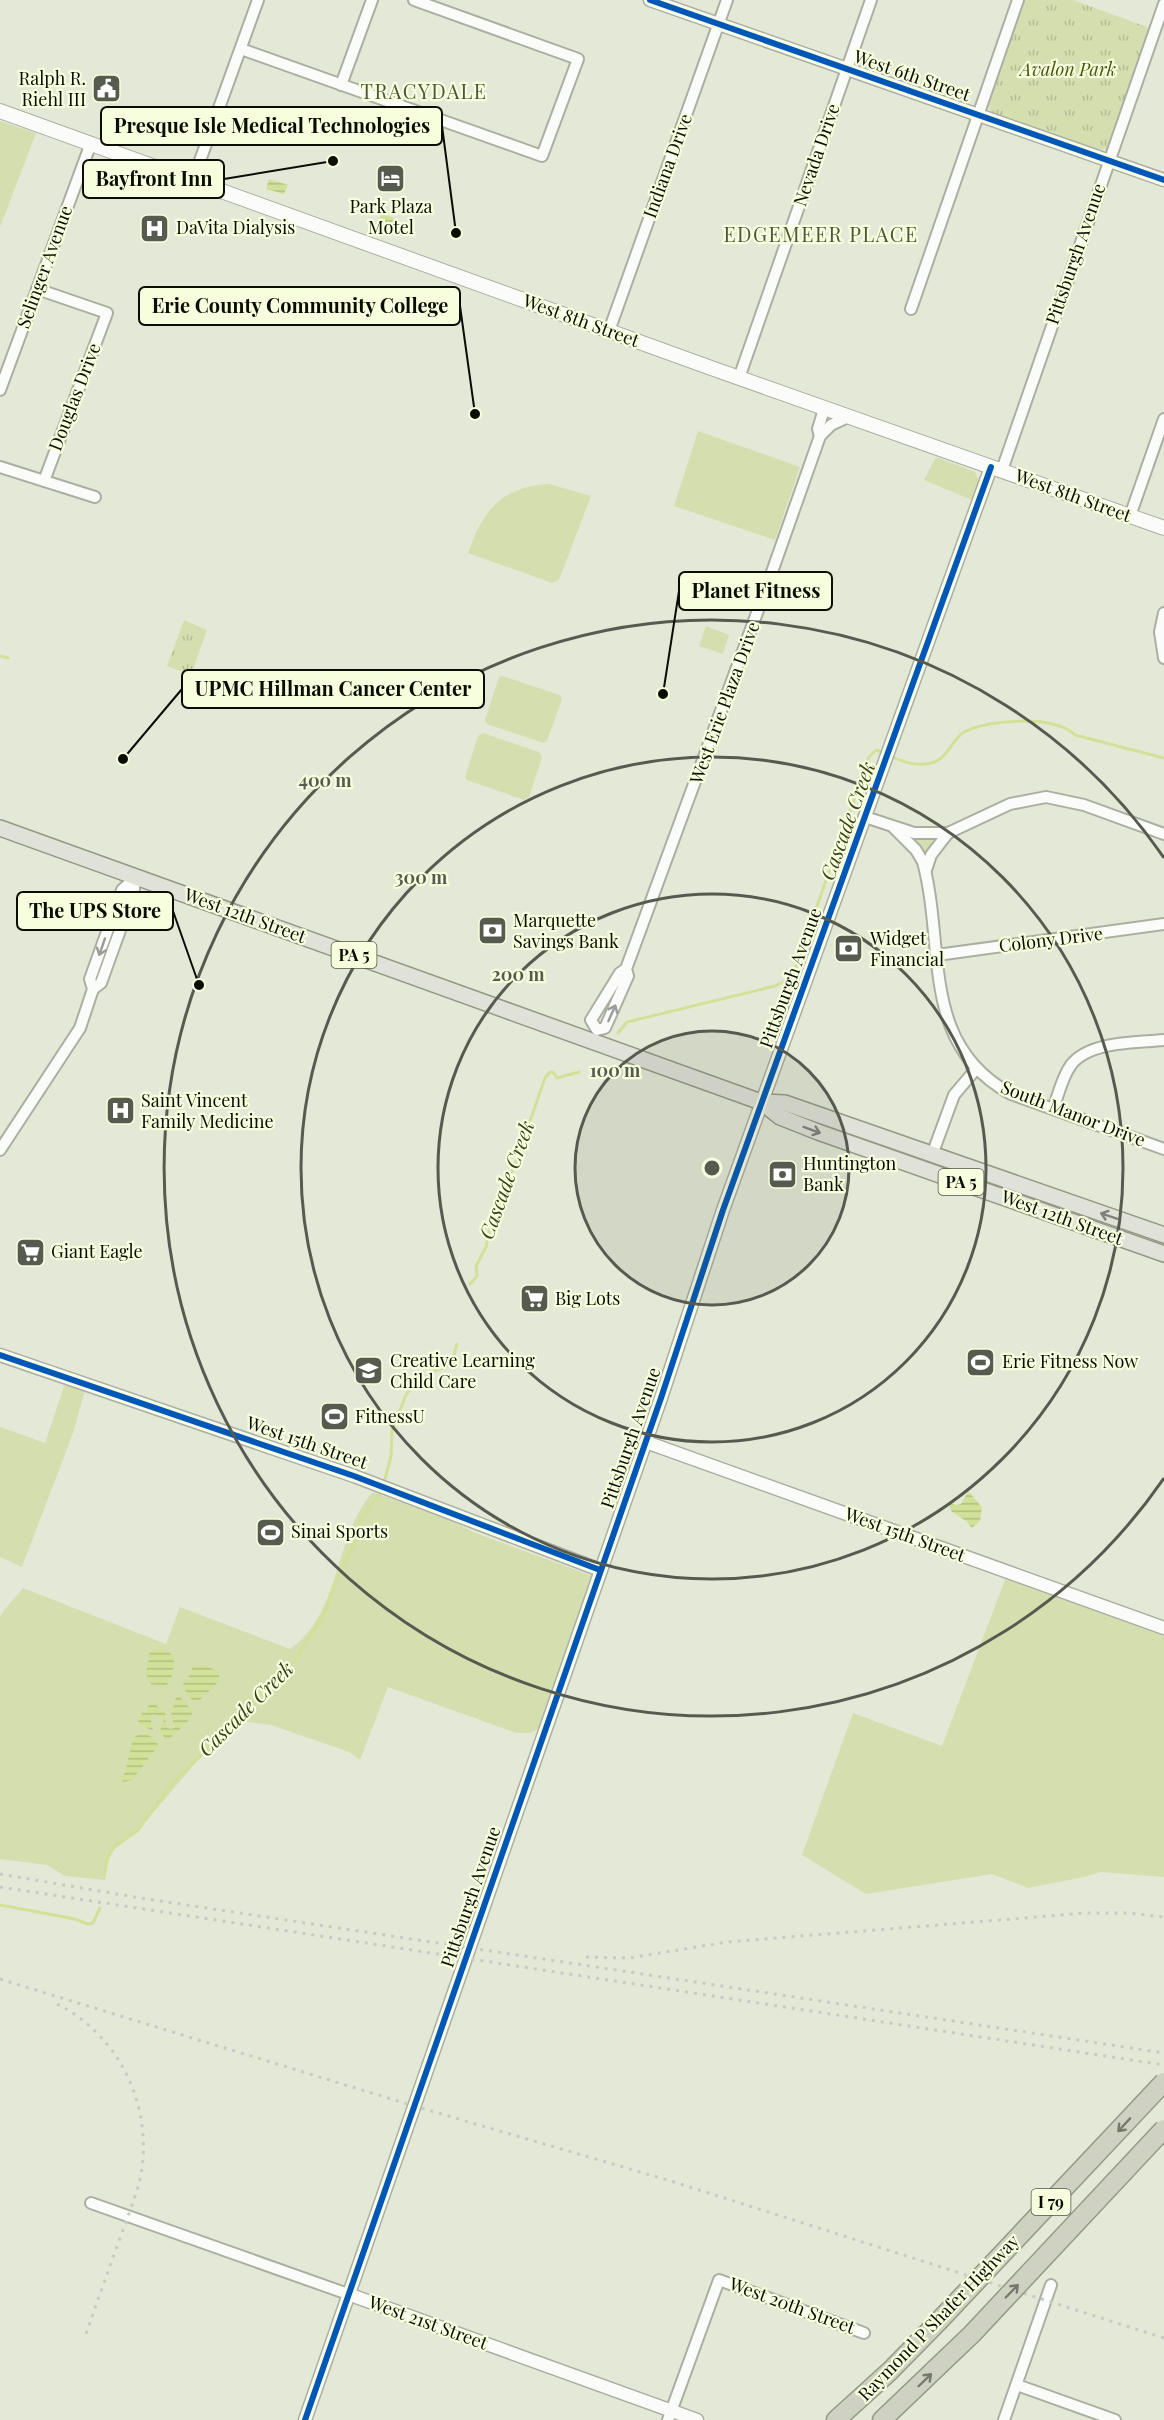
<svg xmlns="http://www.w3.org/2000/svg" width="1164" height="2420" viewBox="0 0 1164 2420" font-family="'Playfair Display',serif">
	<style>
		.green { fill: #d4deaf }
		.park { fill: url(#park-tufts) }
		.water { fill: url(#water-rules) }
		.lines { fill: none; stroke-linecap: round; stroke-linejoin: round }
		.stream { stroke: #d1e197; stroke-width: 3 }
		.minor-casing { stroke: #abafa1; stroke-width: 14 }
		.tertiary-casing { stroke: #abafa1; stroke-width: 15 }
		.secondary-casing { stroke: #abafa1; stroke-width: 16 }
		.primary-casing { stroke: #949984; stroke-width: 18 }
		.motorway-casing { stroke: #949984; stroke-width: 21 }
		.minor { stroke: #fbfcf9; stroke-width: 10 }
		.tertiary { stroke: #fbfcf9; stroke-width: 12 }
		.secondary { stroke: #fbfcf9; stroke-width: 14 }
		.primary { stroke: #e0e2d9; stroke-width: 15 }
		.motorway { stroke: #cfd1c3; stroke-width: 18 }
		.rail { stroke: #c8cac4; stroke-width: 3; stroke-dasharray: 3 6; stroke-linecap: butt }
		.motorway-bridge-casing { stroke: #949984; stroke-width: 21; stroke-linecap: butt }
		.motorway-bridge { stroke: #cfd1c3; stroke-width: 18 }
		.cycleway-casing { stroke: #f6fedd; stroke-width: 10 }
		.cycleway { stroke: #0057b8; stroke-width: 6 }
		.oneway { stroke: #9b9c97 }
		.oneway2 { stroke: #808279 }
		.oneway3 { stroke: #77796d }
		.ring { fill: none; stroke: #575a4e; stroke-width: 3 }
		.labels { text-anchor: middle; stroke-width: 4.5; stroke-linejoin: round; paint-order: stroke }
		.shield { fill: #f6fedd; stroke: #525545; stroke-width: 1.5 }
		.shield-label { font-size: 16px; font-weight: bold; fill: #0b0d04 }
		.park-label { font-size: 18px; font-style: italic; fill: #4b560f; stroke: #f6fedd }
		.street-label { font-size: 18px; fill: #0b0d04; stroke: #f6fedd }
		.poi-label { font-size: 18px; fill: #0b0d04; stroke: #f6fedd; text-anchor: start }
		.neighbourhood-label { font-size: 20px; letter-spacing: 1.5px; fill: #4e5439; stroke: #f6fedd }
		.water-label { font-size: 20px; font-style: italic; fill: #394119; stroke: #f6fedd }
		.centre { fill: #575a4e; stroke: #f6fedd; stroke-width: 3 }
		.ring-label { font-size: 18px; text-anchor: middle; font-weight: bold; fill: #575a4e; stroke: #f6fedd; stroke-width: 4.5; stroke-linejoin: round; paint-order: stroke }
		.leader { fill: none; stroke: #0b0d04; stroke-width: 2 }
		.callout-dot { fill: #0b0d04; stroke: #f6fedd; stroke-width: 2 }
		.callout { fill: #f6fedd; stroke: #0b0d04; stroke-width: 2 }
		.callout-label { font-size: 20px; text-anchor: middle; font-weight: bold; fill: #0b0d04 }
	</style>
	<defs>
		<pattern id="park-tufts" width="24" height="20" patternUnits="userSpaceOnUse" patternTransform="scale(1.5)"><rect width="24" height="20" fill="#d4deaf"/><path d="M3 7l-1-3M5 7V3M7 7l1-3M15 17l-1-3M17 17v-4M19 17l1-3" fill="none" stroke="#b5bd95"/></pattern>
		<pattern id="water-rules" width="6" height="5" patternUnits="userSpaceOnUse" patternTransform="scale(1.5)"><rect width="6" height="5" fill="#d1e197"/><path d="M0 2.5h6" fill="none" stroke="#b2c080"/></pattern>
	</defs>
	<rect width="100%" height="100%" fill="#e4e9d7"/>
	<!-- green -->
	<g class="green">
		<path d="M 0,121 L 36,133 L 0,227 Z"/>
		<path d="M 698,431 L 800,467 L 775,540 L 674,506 Z"/>
		<path d="M 936,457 L 975,472 L 979,481 L 972,500 L 924,480 Z"/>
		<path d="M 549,484 L 591,496 L 559,580 L 552,583 L 468,553 C 483,510 501,487 549,484 Z"/>
		<path d="M 706,626 L 729,635 L 723,654 L 699,646 Z"/>
		<path d="M 503,676 L 560,695 L 562,699 L 547,741 L 544,743 L 487,724 L 485,720 L 499,677 Z"/>
		<path d="M 483,733 L 539,752 L 542,757 L 529,797 L 524,800 L 467,780 L 465,777 L 478,736 Z"/>
		<path d="M 919,838 L 933,839 L 927,852 L 924,852 L 916,841 Z"/>
		<path d="M 65,1384 L 85,1390 L 73,1433 L 22,1567 L 0,1557 L 0,1427 L 45,1443 Z"/>
		<path d="M 373,1492 L 454,1522 L 473,1532 L 595,1577 L 540,1728 L 530,1733 L 516,1733 L 388,1687 L 360,1760 L 349,1752 L 271,1725 L 240,1721 L 221,1743 L 197,1761 L 158,1807 L 134,1833 L 110,1853 L 105,1880 L 65,1876 L 47,1865 L 0,1859 L 0,1617 L 5,1609 L 23,1588 L 166,1644 L 180,1607 L 290,1649 C 342,1613 333,1536 373,1492 Z"/>
		<path d="M 1006,1577 L 1164,1632 L 1164,1877 L 1101,1872 L 1084,1877 L 1028,1888 L 992,1874 L 866,1894 L 802,1855 L 853,1713 L 942,1746 Z"/>
	</g>
	<!-- park -->
	<g class="park">
		<path d="M 1025,0 L 1073,0 L 1150,28 L 1108,149 C 1096,154 1004,121 990,112 L 989,106 Z"/>
		<path d="M 184,620 L 207,630 L 191,675 L 167,666 Z"/>
	</g>
	<!-- water -->
	<g class="water">
		<path d="M 269,179 L 288,185 L 284,194 L 266,189 Z"/>
		<path d="M 381,213 L 399,220 L 398,226 L 379,221 Z"/>
		<path d="M 968,1491 L 982,1507 L 980,1521 L 972,1528 L 966,1521 L 952,1512 L 949,1506 L 950,1503 L 956,1505 L 961,1504 Z"/>
		<path d="M 158,1649 L 166,1650 L 174,1657 C 174,1667 173,1681 164,1687 L 151,1684 L 146,1674 L 150,1652 Z"/>
		<path d="M 204,1665 L 219,1672 L 219,1681 L 200,1700 L 192,1700 L 182,1686 L 192,1672 L 192,1667 Z"/>
		<path d="M 176,1697 L 180,1697 L 193,1712 L 187,1722 L 169,1739 L 165,1739 L 160,1730 L 164,1722 L 162,1717 L 153,1714 L 150,1716 L 153,1731 L 139,1724 L 138,1720 L 143,1712 L 146,1713 L 148,1706 L 155,1702 L 156,1705 L 165,1713 L 166,1726 L 170,1729 L 175,1728 L 171,1714 Z"/>
		<path d="M 146,1733 L 157,1742 L 158,1746 L 132,1780 L 124,1782 L 120,1778 L 125,1773 L 133,1739 L 136,1736 Z"/>
	</g>
	<g class="lines">
		<!-- stream -->
		<g class="stream">
			<path d="M 0,656 L 8,658"/>
			<path d="M 890,756 C 907,764 932,771 946,753 C 952,746 956,737 964,732 C 987,719 1057,715 1075,735 L 1164,758"/>
			<path d="M 618,1033 L 627,1022 L 775,986 L 792,978 L 869,757 L 876,750 L 884,753"/>
			<path d="M 470,1284 L 477,1276 L 476,1266 L 486,1247 L 491,1222 L 501,1204 L 545,1078 L 550,1072 L 553,1072 L 557,1078 L 579,1072"/>
			<path d="M 385,1479 L 391,1456 L 392,1431 L 405,1397 L 410,1389 L 418,1387 L 431,1372 L 446,1367 L 452,1361 L 457,1344"/>
			<path d="M 104,1875 L 107,1860 L 113,1848 L 137,1831 L 173,1783 L 293,1663 L 325,1612 L 338,1576 L 354,1545 L 362,1517 L 380,1494"/>
			<path d="M 0,1905 L 75,1919 L 88,1924 L 93,1923 L 100,1908"/>
		</g>
		<defs>
			<g id="minor">
				<path d="M 241,49 L 542,156 L 578,59 L 414,0"/>
				<path d="M 341,85 L 372,0"/>
				<path d="M 193,180 L 258,0"/>
				<path d="M 37,289 L 107,313 L 44,481"/>
				<path d="M 911,309 L 1018,0"/>
				<path d="M 609,331 L 727,0"/>
				<path d="M 739,378 L 871,0"/>
				<path d="M 0,390 L 91,143"/>
				<path d="M 820,436 L 818,429 L 824,409"/>
				<path d="M 0,467 L 95,497"/>
				<path d="M 1002,470 L 1164,4"/>
				<path d="M 1130,516 L 1164,419"/>
				<path d="M 1164,613 L 1160,632 L 1164,658"/>
				<path d="M 865,817 L 914,833 L 948,833 L 1010,804 L 1046,797 L 1084,805 L 1164,834"/>
				<path d="M 894,828 L 916,850 L 923,862 C 946,948 919,1044 1011,1094 L 1164,1149"/>
				<path d="M 926,870 L 931,855 L 948,833"/>
				<path d="M 937,955 L 1164,924"/>
				<path d="M 626,969 L 620,973 L 591,1020 L 597,1030 L 605,1028 L 628,976 L 626,969 L 772,572 L 820,436 L 831,425 L 848,417"/>
				<path d="M 93,989 L 101,983 L 133,894 L 136,877"/>
				<path d="M 1053,1109 C 1058,1096 1062,1077 1071,1065 C 1089,1041 1136,1043 1164,1040"/>
				<path d="M 0,1150 L 80,1028 L 93,989 L 90,979 L 122,890 L 136,877"/>
				<path d="M 932,1155 L 954,1095 L 976,1069"/>
				<path d="M 91,2203 L 348,2294"/>
				<path d="M 1017,2385 L 1115,2420"/>
				<path d="M 668,2420 L 719,2280 L 864,2333"/>
				<path d="M 1004,2420 L 1051,2285"/>
			</g>
			<g id="tertiary">
				<path d="M 650,0 L 1164,180"/>
				<path d="M 0,1355 L 354,1476 L 600,1570"/>
				<path d="M 646,1442 L 1164,1628"/>
				<path d="M 348,2294 L 697,2420"/>
				<path d="M 305,2420 L 661,1398 L 723,1210 L 991,467"/>
			</g>
			<path id="secondary" d="M 0,111 L 714,369 L 1164,528"/>
			<g id="primary">
				<path d="M 0,828 L 761,1102 L 780,1117 L 818,1132 L 1164,1254"/>
				<path d="M 761,1102 L 785,1103 L 1164,1235"/>
			</g>
			<g id="motorway">
				<path d="M 836,2420 L 890,2371 L 938,2322"/>
				<path d="M 882,2420 L 972,2334"/>
			</g>
		</defs>
		<!-- minor casing -->
		<use href="#minor" class="minor-casing"/>
		<!-- tertiary casing -->
		<use href="#tertiary" class="tertiary-casing"/>
		<!-- secondary casing -->
		<use href="#secondary" class="secondary-casing"/>
		<!-- primary casing -->
		<use href="#primary" class="primary-casing"/>
		<!-- motorway casing -->
		<use href="#motorway" class="motorway-casing"/>
		<!-- minor -->
		<use href="#minor" class="minor"/>
		<!-- tertiary -->
		<use href="#tertiary" class="tertiary"/>
		<!-- secondary -->
		<use href="#secondary" class="secondary"/>
		<!-- primary -->
		<use href="#primary" class="primary"/>
		<!-- motorway -->
		<use href="#motorway" class="motorway"/>
		<!-- rail -->
		<g class="rail">
			<path d="M 0,1874 L 134,1897 L 1164,2053"/>
			<path d="M 0,1887 L 1164,2065"/>
			<path d="M 586,1957 L 629,1958 L 727,1942 L 1086,1913 L 1129,1913 L 1164,1917"/>
			<path d="M 0,1979 L 414,2106 L 671,2181 L 1164,2338"/>
			<path d="M 57,2004 C 117,2034 151,2101 142,2168 C 139,2190 129,2212 122,2233 C 109,2268 97,2302 85,2337"/>
		</g>
		<defs>
			<g id="motorway-bridge">
				<path d="M 938,2322 L 1164,2082"/>
				<path d="M 972,2334 L 1164,2129"/>
			</g>
		</defs>
		<!-- motorway-bridge casing -->
		<use href="#motorway-bridge" class="motorway-bridge-casing"/>
		<!-- motorway-bridge -->
		<use href="#motorway-bridge" class="motorway-bridge"/>
		<defs>
			<g id="cycleway">
				<path d="M 650,0 L 1164,180"/>
				<path d="M 0,1355 L 354,1476 L 600,1570"/>
				<path d="M 305,2420 L 661,1398 L 723,1210 L 991,467"/>
			</g>
		</defs>
		<!-- cycleway casing -->
		<use href="#cycleway" class="cycleway-casing"/>
		<!-- cycleway -->
		<use href="#cycleway" class="cycleway"/>
	</g>
	<!-- one-way arrows -->
	<defs><path id="oneway-shaft" d="M-6 0H5M1.5-3L5.5 0L1.5 3" fill="none" stroke-width="1.6" stroke-linecap="round" stroke-linejoin="round" transform="scale(1.5)"/></defs>
	<g class="oneway">
		<use href="#oneway-shaft" transform="translate(102 947) rotate(109)"/>
		<use href="#oneway-shaft" transform="translate(612 1013) rotate(-66)"/>
	</g>
	<g class="oneway2">
		<use href="#oneway-shaft" transform="translate(812 1130) rotate(20)"/>
		<use href="#oneway-shaft" transform="translate(1109 1216) rotate(-161)"/>
	</g>
	<g class="oneway3">
		<use href="#oneway-shaft" transform="translate(1124 2125) rotate(133)"/>
		<use href="#oneway-shaft" transform="translate(1012 2291) rotate(-46)"/>
		<use href="#oneway-shaft" transform="translate(925 2380) rotate(-44)"/>
	</g>
	<!-- distance rings -->
	<circle cx="712" cy="1168" r="137" fill="#575a4e" fill-opacity=".12"/>
	<g class="ring">
		<circle cx="712" cy="1168" r="137"/>
		<circle cx="712" cy="1168" r="274"/>
		<circle cx="712" cy="1168" r="411"/>
		<path d="M1164 1478A548 548 0 1 1 1164 858"/>
	</g>
	<!-- icons -->
	<defs>
		<symbol id="civic-square" viewBox="-11 -11 22 22"><rect x="-9" y="-9" width="18" height="18" rx="4" fill="#575a4e" stroke="#f6fedd"/><path d="M-.6-6.5H3V-4.5H.6V-3L4-1V1h2V6H-6V1h2V-1L-.6-3ZM-1.2 2.5V6h2.4V2.5Z" fill="#fff"/></symbol>
		<symbol id="hotel-square" viewBox="-11 -11 22 22"><rect x="-9" y="-9" width="18" height="18" rx="4" fill="#575a4e" stroke="#f6fedd"/><path d="M-6-4.5h1.5V1H6V5H4.5V3h-9V5H-6ZM-4 0a1.8 1.8 0 1 1 3.6 0ZM.5 0V-2.5h3Q6-2.5 6 0Z" fill="#fff"/></symbol>
		<symbol id="hospital-square" viewBox="-11 -11 22 22"><rect x="-9" y="-9" width="18" height="18" rx="4" fill="#575a4e" stroke="#f6fedd"/><path d="M-5-5h3v3.5h4V-5h3V5h-3V1.5h-4V5h-3Z" fill="#fff"/></symbol>
		<symbol id="bank-square" viewBox="-11 -11 22 22"><rect x="-9" y="-9" width="18" height="18" rx="4" fill="#575a4e" stroke="#f6fedd"/><path d="M-6-4H6V4H-6ZM0-2.3a2.3 2.3 0 1 0 0 4.6a2.3 2.3 0 1 0 0-4.6Z" fill="#fff"/></symbol>
		<symbol id="supermarket-square" viewBox="-11 -11 22 22"><rect x="-9" y="-9" width="18" height="18" rx="4" fill="#575a4e" stroke="#f6fedd"/><path d="M-6-5.5h2.5l.6 2H6L4.5 2H-2.5L-4.4-4H-6ZM-1.5 3.2a1.3 1.3 0 1 0 .1 0ZM3 3.2a1.3 1.3 0 1 0 .1 0Z" fill="#fff"/></symbol>
		<symbol id="stadium-square" viewBox="-11 -11 22 22"><rect x="-9" y="-9" width="18" height="18" rx="4" fill="#575a4e" stroke="#f6fedd"/><path d="M0-5a6.5 5 0 1 0 0 10a6.5 5 0 1 0 0-10ZM-3.5-1.8h7v3.6h-7Z" fill="#fff"/></symbol>
		<symbol id="school-square" viewBox="-11 -11 22 22"><rect x="-9" y="-9" width="18" height="18" rx="4" fill="#575a4e" stroke="#f6fedd"/><path d="M0-5L7-2L0 1L-7-2ZM-4 1L0 2.5L4 1V4Q0 6-4 4Z" fill="#fff"/></symbol>
	</defs>
	<g fill-rule="evenodd">
		<use href="#civic-square" x="90" y="72" width="33" height="33"/>
		<use href="#hotel-square" x="374" y="162" width="33" height="33"/>
		<use href="#hospital-square" x="138" y="212" width="33" height="33"/>
		<use href="#bank-square" x="476" y="914" width="33" height="33"/>
		<use href="#bank-square" x="832" y="932" width="33" height="33"/>
		<use href="#hospital-square" x="104" y="1094" width="33" height="33"/>
		<use href="#bank-square" x="766" y="1158" width="33" height="33"/>
		<use href="#supermarket-square" x="14" y="1236" width="33" height="33"/>
		<use href="#supermarket-square" x="518" y="1282" width="33" height="33"/>
		<use href="#stadium-square" x="964" y="1346" width="33" height="33"/>
		<use href="#school-square" x="352" y="1354" width="33" height="33"/>
		<use href="#stadium-square" x="318" y="1400" width="33" height="33"/>
		<use href="#stadium-square" x="254" y="1516" width="33" height="33"/>
	</g>
	<g class="labels">
		<!-- shield labels -->
		<g class="shield">
			<rect x="331.5" y="942" width="45" height="26" rx="4.5"/>
			<rect x="938.5" y="1169" width="45" height="26" rx="4.5"/>
			<rect x="1031.5" y="2189" width="39" height="26" rx="4.5"/>
		</g>
		<g class="shield-label">
			<text x="354" y="961">PA 5</text>
			<text x="961" y="1188">PA 5</text>
			<text x="1051" y="2208">I 79</text>
		</g>
		<!-- park labels -->
		<g class="park-label">
			<text x="1068" y="76">Avalon Park</text>
		</g>
		<!-- street labels -->
		<g class="street-label">
			<text transform="translate(912 76) rotate(19)" y="6">West 6th Street</text>
			<text transform="translate(817 155) rotate(-71)" y="6">Nevada Drive</text>
			<text transform="translate(668 166) rotate(-70)" y="6">Indiana Drive</text>
			<text transform="translate(1076 254) rotate(-71)" y="6">Pittsburgh Avenue</text>
			<text transform="translate(45 267) rotate(-70)" y="6">Selinger Avenue</text>
			<text transform="translate(581 321) rotate(20)" y="6">West 8th Street</text>
			<text transform="translate(75 397) rotate(-69)" y="6">Douglas Drive</text>
			<text transform="translate(1073 496) rotate(20)" y="6">West 8th Street</text>
			<text transform="translate(725 703) rotate(-70)" y="6">West Erie Plaza Drive</text>
			<text transform="translate(245 916) rotate(20)" y="6">West 12th Street</text>
			<text transform="translate(1051 940) rotate(-7)" y="6">Colony Drive</text>
			<text transform="translate(791 978) rotate(-70)" y="6">Pittsburgh Avenue</text>
			<text transform="translate(1073 1114) rotate(21)" y="6">South Manor Drive</text>
			<text transform="translate(1062 1218) rotate(20)" y="6">West 12th Street</text>
			<text transform="translate(631 1438) rotate(-71)" y="6">Pittsburgh Avenue</text>
			<text transform="translate(307 1443) rotate(19)" y="6">West 15th Street</text>
			<text transform="translate(905 1535) rotate(20)" y="6">West 15th Street</text>
			<text transform="translate(471 1897) rotate(-71)" y="6">Pittsburgh Avenue</text>
			<text transform="translate(792 2306) rotate(20)" y="6">West 20th Street</text>
			<text transform="translate(939 2318) rotate(-46)" y="6">Raymond P Shafer Highway</text>
			<text transform="translate(428 2323) rotate(20)" y="6">West 21st Street</text>
		</g>
		<!-- poi labels -->
		<g class="poi-label">
			<text x="86" y="85" text-anchor="end">Ralph R.<tspan x="86" dy="21">Riehl III</tspan></text>
			<text x="391" y="213" text-anchor="middle">Park Plaza<tspan x="391" dy="21">Motel</tspan></text>
			<text x="176" y="234">DaVita Dialysis</text>
			<text x="513" y="927">Marquette<tspan x="513" dy="21">Savings Bank</tspan></text>
			<text x="870" y="945">Widget<tspan x="870" dy="21">Financial</tspan></text>
			<text x="141" y="1107">Saint Vincent<tspan x="141" dy="21">Family Medicine</tspan></text>
			<text x="803" y="1170">Huntington<tspan x="803" dy="21">Bank</tspan></text>
			<text x="51" y="1258">Giant Eagle</text>
			<text x="555" y="1305">Big Lots</text>
			<text x="390" y="1367">Creative Learning<tspan x="390" dy="21">Child Care</tspan></text>
			<text x="1002" y="1368">Erie Fitness Now</text>
			<text x="355" y="1423">FitnessU</text>
			<text x="291" y="1538">Sinai Sports</text>
		</g>
		<!-- neighbourhood labels -->
		<g class="neighbourhood-label">
			<text x="424" y="99">TRACYDALE</text>
			<text x="821" y="242">EDGEMEER PLACE</text>
		</g>
		<!-- water labels -->
		<g class="water-label">
			<text transform="translate(848 821) rotate(-70)" y="7">Cascade Creek</text>
			<text transform="translate(507 1180) rotate(-70)" y="7">Cascade Creek</text>
			<text transform="translate(246 1709) rotate(-45)" y="7">Cascade Creek</text>
		</g>
	</g>
	<circle cx="712" cy="1168" r="9" class="centre"/>
	<g class="ring-label">
		<text x="325" y="787">400 m</text>
		<text x="421" y="884">300 m</text>
		<text x="518" y="981">200 m</text>
		<text x="615" y="1077">100 m</text>
	</g>
	<!-- callouts -->
	<path class="leader" d="M456 233L442 126M333 161L224 179M475 414L460 306M663 694L679 591M123 759L182 689M199 985L173 911"/>
	<g class="callout-dot">
		<circle cx="456" cy="233" r="6"/>
		<circle cx="333" cy="161" r="6"/>
		<circle cx="475" cy="414" r="6"/>
		<circle cx="663" cy="694" r="6"/>
		<circle cx="123" cy="759" r="6"/>
		<circle cx="199" cy="985" r="6"/>
	</g>
	<g class="callout">
		<rect x="101" y="107" width="341" height="38" rx="6"/>
		<rect x="83" y="160" width="141" height="38" rx="6"/>
		<rect x="139" y="287" width="321" height="38" rx="6"/>
		<rect x="679" y="572" width="153" height="38" rx="6"/>
		<rect x="182" y="670" width="302" height="38" rx="6"/>
		<rect x="17" y="892" width="156" height="38" rx="6"/>
	</g>
	<g class="callout-label">
		<text x="272" y="133">Presque Isle Medical Technologies</text>
		<text x="154" y="186">Bayfront Inn</text>
		<text x="300" y="313">Erie County Community College</text>
		<text x="756" y="598">Planet Fitness</text>
		<text x="333" y="696">UPMC Hillman Cancer Center</text>
		<text x="95" y="918">The UPS Store</text>
	</g>
</svg>
